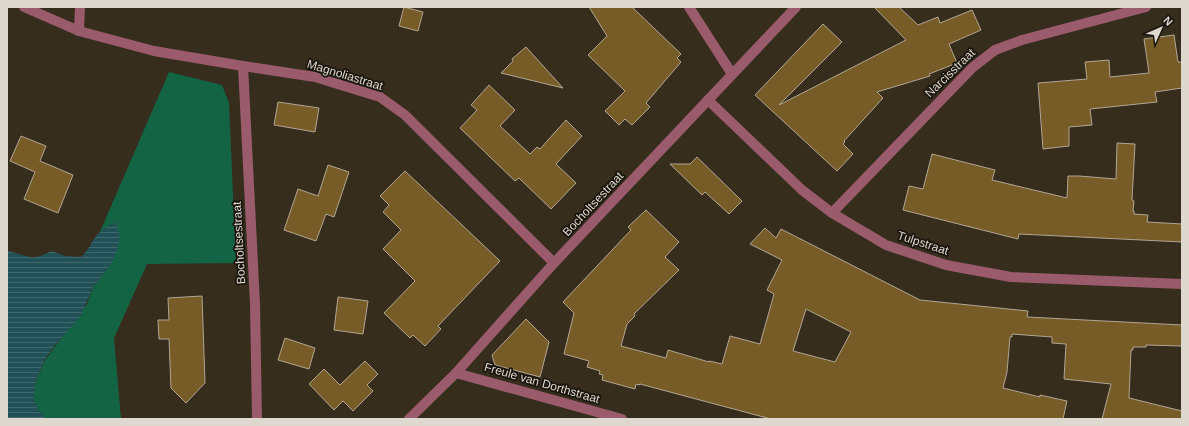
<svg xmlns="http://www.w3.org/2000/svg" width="1189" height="426" viewBox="0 0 1189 426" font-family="Helvetica,sans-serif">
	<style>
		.green { fill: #136444 }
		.water { fill: url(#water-rules) }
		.building { fill: #785c28; stroke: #b1a694; fill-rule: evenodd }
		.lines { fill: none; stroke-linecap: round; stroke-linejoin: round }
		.minor { stroke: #9a5b6d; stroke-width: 10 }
		.labels { text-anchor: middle; stroke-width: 3.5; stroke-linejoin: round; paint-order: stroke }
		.street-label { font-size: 12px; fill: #ded8ce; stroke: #1a160f }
	</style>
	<defs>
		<pattern id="water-rules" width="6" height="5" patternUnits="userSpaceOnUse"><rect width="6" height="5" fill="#215156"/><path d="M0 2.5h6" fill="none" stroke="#41696d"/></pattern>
	</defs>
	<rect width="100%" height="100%" fill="#362d1d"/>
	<!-- green -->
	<path class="green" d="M 169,72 L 222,85 L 229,103 L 236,263 L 147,264 L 114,338 L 121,419 L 46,419 L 38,410 L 33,398 L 36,380 L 45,360 L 87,304 L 94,286 L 110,265 L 116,223 L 110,225 L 99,234 Z"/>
	<!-- water -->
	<path class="water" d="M 116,222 L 120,238 L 116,254 L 110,265 L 94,286 L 80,317 L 56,344 L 45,359 L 36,380 L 33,398 L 38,410 L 46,419 L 7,419 L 7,251 C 15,252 30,259 36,257 C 42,256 47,253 52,251 L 65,256 L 81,257 C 89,250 91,242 97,235 C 102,230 110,225 116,222 Z"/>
	<!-- building -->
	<g class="building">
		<path d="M 404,7 L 423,12 L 418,31 L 399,26 Z"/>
		<path d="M 589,7 L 632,7 L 681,54 L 677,58 L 681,62 L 646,103 L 650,107 L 632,125 L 625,119 L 619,125 L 605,111 L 625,91 L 588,55 L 607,36 Z"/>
		<path d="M 874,7 L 899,7 L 918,25 L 938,17 L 940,23 L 972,10 L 981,30 L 949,44 L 957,63 L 929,74 L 930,76 L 877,92 L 883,98 L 844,141 L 845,142 L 843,144 L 853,154 L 837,171 L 755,95 L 823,24 L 842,42 L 779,105 L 906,40 Z"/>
		<path d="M 1174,35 L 1178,62 L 1182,62 L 1182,88 L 1155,92 L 1157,102 L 1090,109 L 1092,125 L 1069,127 L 1069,146 L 1043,149 L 1038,83 L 1087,79 L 1085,62 L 1109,60 L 1110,77 L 1149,73 L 1144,39 Z"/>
		<path d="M 526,47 L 563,88 L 501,73 L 513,61 L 512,59 Z"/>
		<path d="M 489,85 L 515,110 L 500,126 L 530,154 L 537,147 L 540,149 L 566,120 L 582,136 L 556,164 L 576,183 L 551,209 L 519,178 L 515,181 L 460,128 L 477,110 L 471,105 Z"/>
		<path d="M 278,102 L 319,108 L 315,132 L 274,125 Z"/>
		<path d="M 21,136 L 46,146 L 40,161 L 73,175 L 58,213 L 24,199 L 35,172 L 10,161 Z"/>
		<path d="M 1117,143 L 1135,144 L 1132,200 L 1134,201 L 1133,211 L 1134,211 L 1134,214 L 1148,215 L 1147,222 L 1182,224 L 1182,242 L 1019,234 L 1018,239 L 903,210 L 909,186 L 923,189 L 932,154 L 995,170 L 992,180 L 1067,198 L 1068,176 L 1079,176 L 1116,179 Z"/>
		<path d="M 697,157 L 742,201 L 729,214 L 705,192 L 702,195 L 670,164 L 690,164 Z"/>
		<path d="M 328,165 L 349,172 L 334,217 L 326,214 L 316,241 L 284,230 L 298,189 L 318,196 Z"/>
		<path d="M 405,171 L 500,261 L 438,326 L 441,329 L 425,346 L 413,335 L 410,338 L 384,313 L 415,281 L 383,249 L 401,230 L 383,212 L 389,205 L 380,196 Z"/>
		<path d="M 646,210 L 679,242 L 665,257 L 679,270 L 634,314 L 635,316 L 627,324 L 621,346 L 666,358 L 668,350 L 709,362 L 709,361 L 722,364 L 730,336 L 760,344 L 774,294 L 767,290 L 782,260 L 750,244 L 765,228 L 776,238 L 781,229 L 920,300 L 1028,311 L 1027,317 L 1182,325 L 1182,346 L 1146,345 L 1146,347 L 1133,347 L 1133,350 L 1131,350 L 1129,398 L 1182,411 L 1182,419 L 1102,419 L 1111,384 L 1064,379 L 1066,344 L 1052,343 L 1052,337 L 1012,334 L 1012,337 L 1010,337 L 1007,372 L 1003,388 L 1040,397 L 1040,395 L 1067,401 L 1063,419 L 771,419 L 640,384 L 639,385 L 636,384 L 635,389 L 602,380 L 603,375 L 599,374 L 600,371 L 587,367 L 589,361 L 564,354 L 574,313 L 563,302 L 631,230 L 628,227 ZM 806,309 L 851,332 L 835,362 L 793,351 Z"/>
		<path d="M 202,296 L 205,383 L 186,403 L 171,388 L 169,339 L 159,339 L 158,320 L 169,320 L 168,298 Z"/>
		<path d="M 338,297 L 368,301 L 363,334 L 334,330 Z"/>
		<path d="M 526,319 L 549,342 L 540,377 L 495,365 L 492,355 Z"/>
		<path d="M 285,338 L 315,348 L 309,369 L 278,360 Z"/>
		<path d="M 365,361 L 378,374 L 367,385 L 373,391 L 353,411 L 343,401 L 334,410 L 309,384 L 324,369 L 340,385 Z"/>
	</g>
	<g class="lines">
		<!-- minor -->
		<g class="minor">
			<path d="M 24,7 L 79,31 L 154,51 L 243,66 L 315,77 L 380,97 L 405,115 L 554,263"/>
			<path d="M 689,7 L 732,74"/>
			<path d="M 79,31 L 80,7"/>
			<path d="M 243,66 L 255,304 L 257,419"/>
			<path d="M 708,100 L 802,190 L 832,213 L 886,245 L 946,265 L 1011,277 L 1182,284"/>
			<path d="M 832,213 L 972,68 L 995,50 L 1022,40 L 1146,7"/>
			<path d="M 456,373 L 622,419"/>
			<path d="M 409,419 L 456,373 L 554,263 L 796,7"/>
		</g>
	</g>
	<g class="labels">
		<!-- street labels -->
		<g class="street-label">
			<text transform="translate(950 73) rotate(-44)" y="4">Narcisstraat</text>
			<text transform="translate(345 75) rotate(17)" y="4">Magnoliastraat</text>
			<text transform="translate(593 204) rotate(-47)" y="4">Bocholtsestraat</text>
			<text transform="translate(239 243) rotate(-93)" y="4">Bocholtsestraat</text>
			<text transform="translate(923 243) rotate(18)" y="4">Tulpstraat</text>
			<text transform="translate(542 383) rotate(16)" y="4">Freule van Dorthstraat</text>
		</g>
	</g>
	<!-- border -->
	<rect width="1189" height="426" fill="none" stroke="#ded8ce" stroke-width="16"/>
	<!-- north arrow -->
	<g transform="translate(1161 28) rotate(45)" stroke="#1a160f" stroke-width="3" paint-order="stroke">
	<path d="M0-3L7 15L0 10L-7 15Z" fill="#ded8ce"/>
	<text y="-6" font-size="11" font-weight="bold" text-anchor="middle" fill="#ded8ce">N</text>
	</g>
</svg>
